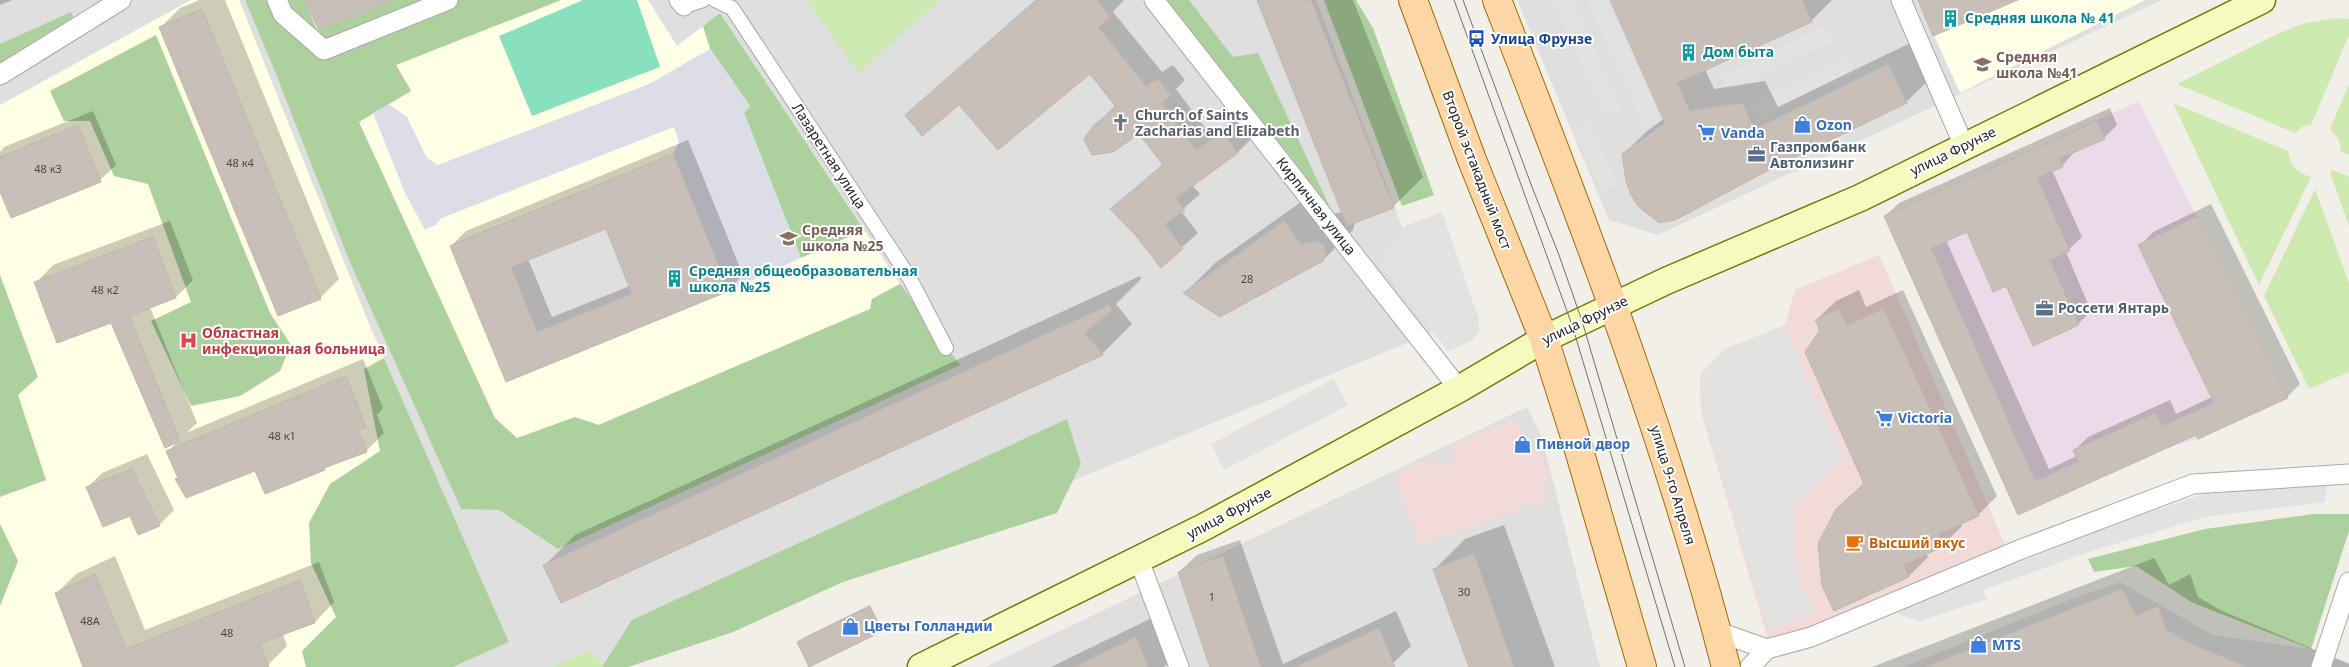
<svg xmlns="http://www.w3.org/2000/svg" width="2349" height="667" viewBox="0 0 2349 667" font-family="'Noto Sans',sans-serif">
	<style>
		.residential { fill: #e0dfdf }
		.commercial { fill: #f2dad9 }
		.industrial { fill: #ebdbe8 }
		.education { fill: #ffffe5; fill-rule: evenodd }
		.grass { fill: #cdebb0 }
		.forest { fill: #add19e }
		.pitch { fill: #88e0be }
		.parking { fill: #e2e2e2 }
		.plaza { fill: #dddde8 }
		.shadow { fill: #0003; fill-rule: evenodd }
		.building { fill: #c7bfb8; stroke: #c4b6ab; fill-rule: evenodd }
		.lines { fill: none; stroke-linecap: round; stroke-linejoin: round }
		.pedestrian-casing { stroke: #a9a9a9; stroke-width: 16 }
		.minor-casing { stroke: #a9a9a9; stroke-width: 21 }
		.secondary-casing { stroke: #707d05; stroke-width: 29 }
		.primary-casing { stroke: #a06b00; stroke-width: 30 }
		.pedestrian { stroke: #fff; stroke-width: 14 }
		.minor { stroke: #fff; stroke-width: 19 }
		.secondary { stroke: #f7fabf; stroke-width: 26 }
		.primary { stroke: #fcd6a4; stroke-width: 28 }
		.tram { stroke: #707070; stroke-width: 1 }
		.labels { text-anchor: middle; stroke-width: 4; stroke-linejoin: round; paint-order: stroke }
		.number-label { font-size: 11px; fill: #4b4948 }
		.culture-label { font-size: 14px; font-weight: bold; fill: #0d838f; stroke: #fff; text-anchor: start }
		.transit-label { font-size: 14px; font-weight: bold; fill: #164399; stroke: #fff; text-anchor: start }
		.education-label { font-size: 14px; font-weight: bold; fill: #785e54; stroke: #fff; text-anchor: start }
		.worship-label { font-size: 14px; font-weight: bold; fill: #5b616d; stroke: #fff; text-anchor: start }
		.shop-label { font-size: 14px; font-weight: bold; fill: #366cbe; stroke: #fff; text-anchor: start }
		.service-label { font-size: 14px; font-weight: bold; fill: #4e5e75; stroke: #fff; text-anchor: start }
		.street-label { font-size: 14px; fill: #222; stroke: #fff }
		.health-label { font-size: 14px; font-weight: bold; fill: #be3a42; stroke: #fff; text-anchor: start }
		.food-label { font-size: 14px; font-weight: bold; fill: #c56008; stroke: #fff; text-anchor: start }
	</style>
	<rect width="100%" height="100%" fill="#f2efe9"/>
	<!-- residential -->
	<g class="residential">
		<path d="M 0,0 L 1316,0 L 1441,329 L 621,667 L 0,667 Z"/>
		<path d="M 1517,0 L 2162,0 L 1658,235 L 1609,220 Z"/>
		<path d="M 1527,407 L 1542,438 L 1600,667 L 985,667 Z"/>
		<path d="M 2120,582 L 2213,635 L 2311,649 L 2349,663 L 2349,667 L 1903,667 L 2077,597 Z"/>
	</g>
	<!-- commercial -->
	<g class="commercial">
		<path d="M 1879,255 L 2006,546 L 1818,624 L 1768,639 L 1701,412 L 1700,375 L 1723,350 L 1785,325 L 1795,290 Z"/>
		<path d="M 1518,419 L 1530,453 L 1540,450 L 1551,483 L 1543,485 L 1547,499 L 1419,546 L 1394,474 L 1435,457 L 1437,467 L 1455,460 L 1449,445 Z"/>
	</g>
	<!-- industrial -->
	<path class="industrial" d="M 2139,101 L 2288,398 L 2198,439 L 2171,446 L 2018,515 L 1884,216 Z"/>
	<!-- education -->
	<g class="education">
		<path d="M 191,0 L 239,0 L 369,324 L 509,642 L 453,667 L 0,667 L 0,105 Z"/>
		<path d="M 561,0 L 648,0 L 677,46 L 720,13 L 900,284 L 872,299 L 871,309 L 497,468 L 339,134 L 411,90 L 396,65 ZM 673,154 L 729,291 L 506,382 L 450,245 Z"/>
		<path d="M 1918,0 L 2145,0 L 1960,93 Z"/>
	</g>
	<!-- grass -->
	<g class="grass">
		<path d="M 807,0 L 940,0 L 858,73 Z"/>
		<path d="M 2337,18 L 2349,19 L 2349,35 L 2311,125 L 2302,127 L 2295,133 L 2177,84 L 2277,34 L 2305,23 Z"/>
		<path d="M 2349,84 L 2349,155 L 2341,152 L 2339,140 L 2330,129 Z"/>
		<path d="M 2173,103 L 2288,151 C 2290,165 2298,174 2311,177 L 2259,285 Z"/>
		<path d="M 2333,170 L 2349,177 L 2349,226 L 2330,173 Z"/>
		<path d="M 2315,189 L 2349,283 L 2349,372 L 2309,389 L 2264,296 Z"/>
		<path d="M 590,651 L 605,667 L 551,667 Z"/>
	</g>
	<!-- forest -->
	<g class="forest">
		<path d="M 245,0 L 305,0 L 317,31 L 395,0 L 561,0 L 396,65 L 411,91 L 359,122 L 495,418 L 517,438 L 575,417 L 599,425 L 870,309 L 872,299 L 900,284 L 960,365 L 558,549 L 499,510 L 461,509 L 349,260 L 274,69 Z"/>
		<path d="M 1163,0 L 1189,0 L 1233,57 L 1258,53 L 1335,218 Z"/>
		<path d="M 1324,0 L 1356,0 L 1373,28 L 1434,195 L 1402,206 Z"/>
		<path d="M 71,12 L 73,17 L 52,34 L 0,64 L 0,44 Z"/>
		<path d="M 720,13 L 864,230 L 801,258 L 744,113 L 750,106 L 710,49 L 703,26 Z"/>
		<path d="M 156,35 L 270,313 L 291,345 L 280,371 L 240,396 L 191,406 L 151,321 L 191,302 L 148,184 L 114,176 L 90,121 L 64,121 L 50,91 Z"/>
		<path d="M 0,275 L 38,377 L 18,395 L 46,480 L 0,497 Z"/>
		<path d="M 384,358 L 509,642 L 453,667 L 306,667 L 302,651 L 336,617 L 311,563 L 309,523 L 330,484 L 380,451 L 364,369 Z"/>
		<path d="M 1067,419 L 1081,464 L 1057,513 L 843,582 L 733,632 L 628,667 L 602,667 L 632,620 Z"/>
		<path d="M 2313,514 L 2349,514 L 2349,531 L 2311,649 L 2193,603 L 2136,566 L 2094,572 L 2088,559 L 2205,529 Z"/>
		<path d="M 0,524 L 18,561 L 0,606 Z"/>
	</g>
	<!-- pitch -->
	<path class="pitch" d="M 583,0 L 637,0 L 660,67 L 532,116 L 499,36 Z"/>
	<!-- parking -->
	<g class="parking">
		<path d="M 1552,0 L 1572,0 L 1622,110 L 1605,117 Z"/>
		<path d="M 1587,0 L 1607,0 L 1661,120 L 1645,127 Z"/>
		<path d="M 1825,26 L 1833,41 L 1729,91 L 1722,76 Z"/>
		<path d="M 1849,56 L 1857,72 L 1757,120 L 1750,104 Z"/>
		<path d="M 1590,121 L 1617,185 L 1600,192 L 1573,128 Z"/>
		<path d="M 1442,212 L 1479,320 L 1479,330 L 1473,340 L 1448,351 L 1380,264 L 1405,226 Z"/>
		<path d="M 1785,325 L 1843,458 L 1794,504 L 1794,563 L 1813,613 L 1769,630 L 1701,412 L 1700,375 L 1723,350 Z"/>
		<path d="M 1334,379 L 1348,405 L 1224,470 L 1211,444 Z"/>
		<path d="M 2327,482 L 2325,502 L 2205,517 L 2098,549 L 1983,590 L 1987,599 L 1920,621 L 1897,614 L 1909,606 L 2090,533 L 2200,495 Z"/>
	</g>
	<!-- plaza -->
	<path class="plaza" d="M 710,49 L 750,106 L 744,113 L 801,258 L 729,291 L 673,154 L 679,142 L 674,127 L 442,218 L 435,225 L 425,230 L 405,193 L 373,113 L 389,104 L 407,117 L 427,158 L 438,165 L 649,84 Z"/>
	<!-- shadow -->
	<g class="shadow">
		<path d="M 0,0 L 12,0 L 0,5 Z"/>
		<path d="M 199,0 L 225,0 L 339,279 L 320,298 L 161,27 L 180,8 Z"/>
		<path d="M 1036,0 L 1124,0 L 1113,12 L 1162,72 L 1173,65 L 1185,80 L 1176,89 L 1211,136 L 1237,118 L 1252,138 L 1237,153 L 1192,185 L 1200,194 L 1181,211 L 1198,233 L 1161,266 L 1138,236 L 1112,209 L 1163,164 L 1139,132 L 1094,126 L 1116,105 L 1090,72 L 907,115 Z"/>
		<path d="M 1258,0 L 1353,0 L 1423,177 L 1393,207 L 1355,222 L 1353,230 L 1323,260 L 1185,293 L 1215,263 L 1315,192 L 1332,214 L 1343,212 Z"/>
		<path d="M 1611,0 L 1832,0 L 1811,21 L 1705,69 L 1714,89 L 1765,81 L 1778,107 L 1912,42 L 1930,79 L 1906,102 L 1623,155 L 1647,131 L 1665,118 Z"/>
		<path d="M 2110,108 L 2117,125 L 2104,138 L 2075,151 L 2062,166 L 2052,170 L 2082,237 L 2066,252 L 2091,311 L 2078,324 L 2007,284 L 1967,230 L 1946,240 L 2049,469 L 2077,456 L 2075,450 L 2088,437 L 2170,400 L 2176,414 L 2212,397 L 2140,246 L 2153,232 L 2211,204 L 2300,384 L 2287,397 L 2197,434 L 2018,513 L 1885,216 L 1899,203 Z"/>
		<path d="M 93,111 L 116,165 L 100,180 L 11,217 L 0,189 L 0,152 L 4,147 Z"/>
		<path d="M 688,140 L 743,275 L 728,290 L 506,380 L 451,246 L 466,231 ZM 607,228 L 630,286 L 552,317 L 528,259 Z"/>
		<path d="M 170,221 L 193,280 L 176,297 L 150,307 L 197,423 L 186,433 L 363,359 L 383,408 L 377,415 L 384,433 L 366,451 L 329,465 L 324,469 L 256,469 L 177,479 L 179,477 L 168,451 L 179,440 L 112,321 L 36,283 L 53,265 Z"/>
		<path d="M 1140,276 L 1141,279 L 1116,304 L 1132,324 L 1102,354 L 562,602 L 545,565 L 575,535 Z"/>
		<path d="M 1859,290 L 1866,307 L 1903,290 L 1997,496 L 1978,515 L 1961,523 L 1962,526 L 1943,545 L 1926,553 L 1928,557 L 1909,576 L 1834,609 L 1837,509 L 1864,483 L 1816,320 L 1836,301 Z"/>
		<path d="M 147,454 L 174,510 L 159,525 L 131,514 L 87,488 L 102,473 Z"/>
		<path d="M 1504,525 L 1555,667 L 1470,667 L 1435,569 L 1465,539 Z"/>
		<path d="M 1240,540 L 1283,664 L 1396,611 L 1411,646 L 1389,667 L 1212,667 L 1179,572 L 1197,555 Z"/>
		<path d="M 115,556 L 145,630 L 319,562 L 334,602 L 315,622 L 283,634 L 287,646 L 268,665 L 263,667 L 84,667 L 56,594 L 76,574 Z"/>
		<path d="M 2154,558 L 2169,585 L 2190,574 L 2198,597 L 2220,610 L 2349,664 L 2349,667 L 1872,667 Z"/>
		<path d="M 870,605 L 882,629 L 877,633 L 798,643 L 803,638 Z"/>
		<path d="M 1162,613 L 1177,654 L 1164,667 L 1051,667 Z"/>
	</g>
	<!-- building -->
	<g class="building">
		<path d="M 305,0 L 392,0 L 393,1 L 319,30 Z"/>
		<path d="M 1036,0 L 1097,0 L 1110,17 L 1098,27 L 1146,86 L 1158,79 L 1171,96 L 1161,103 L 1196,150 L 1222,132 L 1238,153 L 1176,198 L 1185,210 L 1165,224 L 1183,249 L 1161,268 L 1137,237 L 1110,209 L 1163,165 L 1139,134 L 1113,152 L 1092,155 L 1084,139 L 1093,126 L 1116,107 L 1090,74 L 998,150 L 959,105 L 922,136 L 905,115 Z"/>
		<path d="M 1257,0 L 1311,0 L 1394,208 L 1347,226 Z"/>
		<path d="M 1610,0 L 1802,0 L 1812,22 L 1677,83 L 1690,111 L 1742,103 L 1755,129 L 1888,64 L 1907,103 L 1765,172 L 1675,220 L 1659,223 L 1638,206 L 1630,193 L 1626,181 L 1622,154 L 1665,123 Z"/>
		<path d="M 1918,0 L 2018,0 L 1933,36 Z"/>
		<path d="M 202,9 L 321,299 L 278,316 L 159,27 Z"/>
		<path d="M 2097,121 L 2105,139 L 2059,159 L 2063,167 L 2037,178 L 2070,251 L 2050,260 L 2079,325 L 2033,346 L 2006,286 L 1993,292 L 1967,232 L 1931,248 L 2035,481 L 2078,462 L 2073,450 L 2156,413 L 2162,426 L 2214,403 L 2138,245 L 2198,216 L 2288,398 L 2198,439 L 2196,435 L 2018,515 L 1884,216 Z"/>
		<path d="M 78,125 L 101,182 L 11,218 L 0,192 L 0,157 Z"/>
		<path d="M 673,154 L 729,291 L 506,382 L 450,246 ZM 606,229 L 632,294 L 537,332 L 511,267 Z"/>
		<path d="M 1284,221 L 1301,244 L 1314,241 L 1323,244 L 1326,254 L 1323,261 L 1220,317 L 1183,293 Z"/>
		<path d="M 153,237 L 176,298 L 129,316 L 180,441 L 165,448 L 111,323 L 57,343 L 34,282 Z"/>
		<path d="M 1109,305 L 1112,310 L 1085,333 L 1103,355 L 561,603 L 543,565 Z"/>
		<path d="M 1839,309 L 1847,325 L 1884,309 L 1979,516 L 1938,534 L 1944,546 L 1904,565 L 1909,577 L 1834,611 L 1822,586 L 1818,544 L 1836,509 L 1864,484 L 1805,352 L 1820,330 L 1815,320 Z"/>
		<path d="M 346,376 L 366,427 L 358,430 L 367,452 L 324,468 L 325,470 L 265,494 L 255,471 L 186,498 L 175,479 L 178,478 L 166,451 Z"/>
		<path d="M 132,469 L 160,526 L 138,535 L 130,516 L 103,527 L 86,487 Z"/>
		<path d="M 1474,554 L 1514,667 L 1469,667 L 1433,569 Z"/>
		<path d="M 1223,556 L 1261,667 L 1210,667 L 1202,644 L 1178,572 Z"/>
		<path d="M 95,574 L 126,649 L 300,580 L 315,623 L 260,643 L 269,667 L 83,667 L 55,593 Z"/>
		<path d="M 2122,589 L 2136,616 L 2158,606 L 2166,629 L 2187,642 L 2247,667 L 1925,667 Z"/>
		<path d="M 865,609 L 877,634 L 809,667 L 797,642 Z"/>
		<path d="M 1379,628 L 1395,667 L 1295,667 Z"/>
		<path d="M 1136,637 L 1148,667 L 1075,667 Z"/>
	</g>
	<g class="lines">
		<defs>
			<g id="pedestrian">
				<path d="M 715,0 L 732,8 L 909,277 L 946,348"/>
				<path d="M 684,6 L 703,0"/>
			</g>
			<g id="minor">
				<path d="M 277,0 L 283,14 L 324,50 L 448,0"/>
				<path d="M 679,0 L 684,6"/>
				<path d="M 1154,0 L 1459,389"/>
				<path d="M 1901,0 L 1964,146"/>
				<path d="M 0,75 L 121,0"/>
				<path d="M 1139,560 L 1179,667"/>
				<path d="M 1713,621 L 1724,634 L 1767,649 L 1811,637 L 2019,550 L 2193,484 L 2349,474"/>
				<path d="M 1750,667 L 1767,649"/>
				<path d="M 2321,667 L 2349,582"/>
			</g>
			<path id="secondary" d="M 921,667 L 1204,527 L 1459,389 L 1544,339 L 1666,281 L 1860,198 L 2262,0"/>
			<g id="primary">
				<path d="M 1413,0 L 1472,160 L 1544,339 L 1577,443 L 1642,667"/>
				<path d="M 1497,0 C 1582,219 1668,439 1726,667"/>
			</g>
		</defs>
		<!-- pedestrian casing -->
		<use href="#pedestrian" class="pedestrian-casing"/>
		<!-- minor casing -->
		<use href="#minor" class="minor-casing"/>
		<!-- secondary casing -->
		<use href="#secondary" class="secondary-casing"/>
		<!-- primary casing -->
		<use href="#primary" class="primary-casing"/>
		<!-- pedestrian -->
		<use href="#pedestrian" class="pedestrian"/>
		<!-- minor -->
		<use href="#minor" class="minor"/>
		<!-- secondary -->
		<use href="#secondary" class="secondary"/>
		<!-- primary -->
		<use href="#primary" class="primary"/>
		<!-- tram -->
		<g class="tram">
			<path d="M 1454,0 L 1572,325 L 1675,667"/>
			<path d="M 1463,0 L 1532,187 L 1559,255 L 1582,321 L 1685,667"/>
		</g>
	</g>
	<!-- icons -->
	<defs>
		<symbol id="building-bare" viewBox="-9 -9 18 18"><path d="M-4-6H4V6H1V3H-1V6H-4ZM-2.5-4.3h1.7v1.8h-1.7ZM.8-4.3h1.7v1.8H.8ZM-2.5-1h1.7V.8h-1.7ZM.8-1h1.7V.8H.8Z" fill="#0f9aa8" stroke="#fff" stroke-width="2.5" paint-order="stroke"/></symbol>
		<symbol id="bus-bare" viewBox="-9 -9 18 18"><path d="M-5-6H5V4H4V6H2V4H-2V6H-4V4H-5ZM-3.5-4V0h7V-4ZM-3.5 1.2v1.5H-2V1.2ZM2 1.2v1.5H3.5V1.2Z" fill="#1a4fb4" stroke="#fff" stroke-width="2.5" paint-order="stroke"/></symbol>
		<symbol id="school-bare" viewBox="-9 -9 18 18"><path d="M0-5L7-2L0 1L-7-2ZM-4 1L0 2.5L4 1V4Q0 6-4 4Z" fill="#8d6e63" stroke="#fff" stroke-width="2.5" paint-order="stroke"/></symbol>
		<symbol id="church-bare" viewBox="-9 -9 18 18"><path d="M-1.2-6h2.4v3.5h3.3v2.4h-3.3V6h-2.4V-.1h-3.3v-2.4h3.3Z" fill="#6b7280" stroke="#fff" stroke-width="2.5" paint-order="stroke"/></symbol>
		<symbol id="shop-bare" viewBox="-9 -9 18 18"><path d="M-5-2.5h2.3a2.7 3.5 0 0 1 5.4 0H5L5.5 6h-11ZM-1.5-2.5h3a1.5 2.3 0 0 0-3 0Z" fill="#3f7fe0" stroke="#fff" stroke-width="2.5" paint-order="stroke"/></symbol>
		<symbol id="supermarket-bare" viewBox="-9 -9 18 18"><path d="M-6-5.5h2.5l.6 2H6L4.5 2H-2.5L-4.4-4H-6ZM-1.5 3.2a1.3 1.3 0 1 0 .1 0ZM3 3.2a1.3 1.3 0 1 0 .1 0Z" fill="#3f7fe0" stroke="#fff" stroke-width="2.5" paint-order="stroke"/></symbol>
		<symbol id="office-bare" viewBox="-9 -9 18 18"><path d="M-6-3h4V-5.5h4V-3h4V5H-6ZM-1-4.5V-3h2v-1.5ZM-6 0V1H6V0Z" fill="#5c6f8a" stroke="#fff" stroke-width="2.5" paint-order="stroke"/></symbol>
		<symbol id="hospital-bare" viewBox="-9 -9 18 18"><path d="M-5-5h3v3.5h4V-5h3V5h-3V1.5h-4V5h-3Z" fill="#e0444e" stroke="#fff" stroke-width="2.5" paint-order="stroke"/></symbol>
		<symbol id="cafe-bare" viewBox="-9 -9 18 18"><path d="M-5.5-4.5H6V0H3Q3 3.5 0 3.5H-2.5Q-5.5 3.5-5.5 0ZM3-3.2v2h1.7v-2ZM-6 4.5H4V6H-6Z" fill="#e8710a" stroke="#fff" stroke-width="2.5" paint-order="stroke"/></symbol>
	</defs>
	<g fill-rule="evenodd">
		<use href="#building-bare" x="1938" y="6" width="25" height="25"/>
		<use href="#bus-bare" x="1464" y="26" width="25" height="25"/>
		<use href="#building-bare" x="1676" y="40" width="25" height="25"/>
		<use href="#school-bare" x="1970" y="52" width="25" height="25"/>
		<use href="#church-bare" x="1108" y="110" width="25" height="25"/>
		<use href="#shop-bare" x="1790" y="112" width="25" height="25"/>
		<use href="#supermarket-bare" x="1694" y="120" width="25" height="25"/>
		<use href="#office-bare" x="1744" y="142" width="25" height="25"/>
		<use href="#school-bare" x="776" y="226" width="25" height="25"/>
		<use href="#building-bare" x="662" y="266" width="25" height="25"/>
		<use href="#office-bare" x="2032" y="296" width="25" height="25"/>
		<use href="#hospital-bare" x="176" y="328" width="25" height="25"/>
		<use href="#supermarket-bare" x="1872" y="406" width="25" height="25"/>
		<use href="#shop-bare" x="1510" y="432" width="25" height="25"/>
		<use href="#cafe-bare" x="1842" y="530" width="25" height="25"/>
		<use href="#shop-bare" x="838" y="614" width="25" height="25"/>
		<use href="#shop-bare" x="1966" y="632" width="25" height="25"/>
	</g>
	<g class="labels">
		<!-- number labels -->
		<g class="number-label">
			<text x="240" y="167">48 к4</text>
			<text x="48" y="173">48 к3</text>
			<text x="1247" y="283">28</text>
			<text x="105" y="294">48 к2</text>
			<text x="282" y="440">48 к1</text>
			<text x="1464" y="596">30</text>
			<text x="1212" y="601">1</text>
			<text x="90" y="625">48А</text>
			<text x="227" y="637">48</text>
		</g>
		<!-- culture labels -->
		<g class="culture-label">
			<text x="1965" y="23">Средняя школа № 41</text>
			<text x="1703" y="57">Дом быта</text>
			<text x="689" y="276">Средняя общеобразовательная<tspan x="689" dy="16">школа №25</tspan></text>
		</g>
		<!-- transit labels -->
		<g class="transit-label">
			<text x="1491" y="44">Улица Фрунзе</text>
		</g>
		<!-- education labels -->
		<g class="education-label">
			<text x="1996" y="62">Средняя<tspan x="1996" dy="16">школа №41</tspan></text>
			<text x="802" y="235">Средняя<tspan x="802" dy="16">школа №25</tspan></text>
		</g>
		<!-- worship labels -->
		<g class="worship-label">
			<text x="1135" y="120">Church of Saints<tspan x="1135" dy="16">Zacharias and Elizabeth</tspan></text>
		</g>
		<!-- shop labels -->
		<g class="shop-label">
			<text x="1816" y="130">Ozon</text>
			<text x="1721" y="138">Vanda</text>
			<text x="1898" y="423">Victoria</text>
			<text x="1536" y="449">Пивной двор</text>
			<text x="864" y="631">Цветы Голландии</text>
			<text x="1992" y="650">MTS</text>
		</g>
		<!-- service labels -->
		<g class="service-label">
			<text x="1770" y="152">Газпромбанк<tspan x="1770" dy="16">Автолизинг</tspan></text>
			<text x="2058" y="313">Россети Янтарь</text>
		</g>
		<!-- street labels -->
		<g class="street-label">
			<text transform="translate(1953 151) rotate(-26)" y="5">улица Фрунзе</text>
			<text transform="translate(829 156) rotate(57)" y="5">Лазаретная улица</text>
			<text transform="translate(1477 170) rotate(69)" y="5">Второй эстакадный мост</text>
			<text transform="translate(1316 206) rotate(52)" y="5">Кирпичная улица</text>
			<text transform="translate(1585 320) rotate(-26)" y="5">улица Фрунзе</text>
			<text transform="translate(1673 485) rotate(73)" y="5">улица 9-го Апреля</text>
			<text transform="translate(1229 513) rotate(-28)" y="5">улица Фрунзе</text>
		</g>
		<!-- health labels -->
		<g class="health-label">
			<text x="202" y="338">Областная<tspan x="202" dy="16">инфекционная больница</tspan></text>
		</g>
		<!-- food labels -->
		<g class="food-label">
			<text x="1869" y="548">Высший вкус</text>
		</g>
	</g>
</svg>
